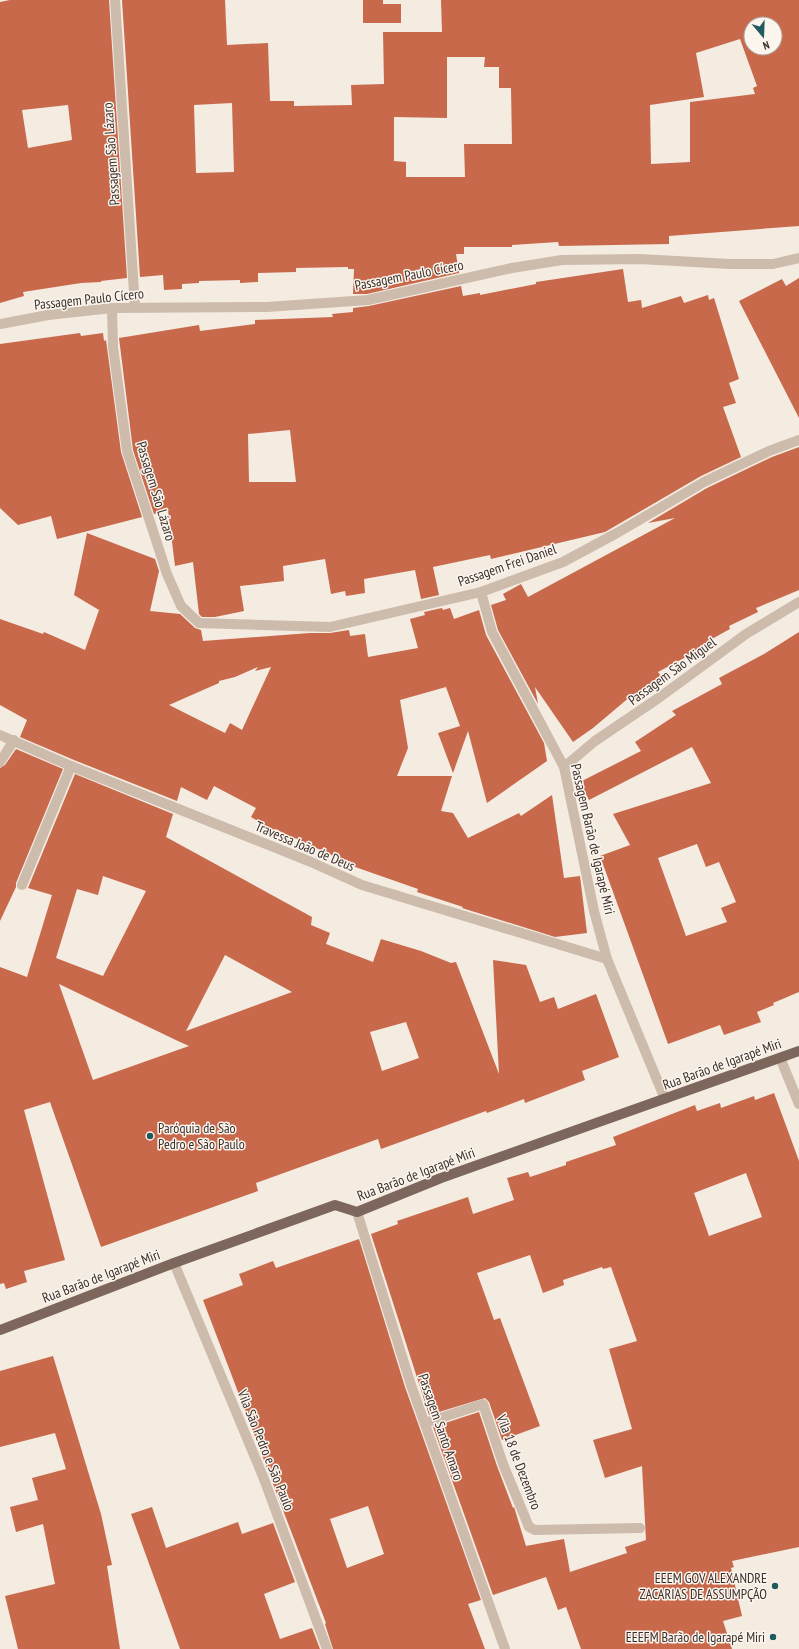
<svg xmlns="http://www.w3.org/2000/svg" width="799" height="1649" viewBox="0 0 799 1649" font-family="'PT Sans Narrow',sans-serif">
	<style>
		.building { fill: #c8694b; fill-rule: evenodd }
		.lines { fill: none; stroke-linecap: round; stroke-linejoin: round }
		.minor { stroke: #cdbbac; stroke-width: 10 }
		.major { stroke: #7d675c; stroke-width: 10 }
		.poi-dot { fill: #1f5a5e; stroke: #fbf5ee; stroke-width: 1.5 }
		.labels { text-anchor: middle; stroke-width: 3; stroke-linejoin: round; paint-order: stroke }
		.street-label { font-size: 14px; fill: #3b302b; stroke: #fbf5ee }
		.poi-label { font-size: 14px; fill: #3b302b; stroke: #fbf5ee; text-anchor: end }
	</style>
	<rect width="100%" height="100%" fill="#f4ebe1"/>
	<!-- building -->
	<g class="building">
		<path d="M 10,0 L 109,0 L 127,278 L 101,281 L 101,282 L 81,283 L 23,292 L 24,296 L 0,303 L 0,2 ZM 68,105 L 72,140 L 28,148 L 22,110 Z"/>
		<path d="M 122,0 L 225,0 L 227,45 L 268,43 L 270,101 L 294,101 L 294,106 L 352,105 L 351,85 L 384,84 L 383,32 L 442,32 L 441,0 L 799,0 L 799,226 L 669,236 L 669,244 L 559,246 L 558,242 L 512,245 L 512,247 L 464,247 L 464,254 L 456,254 L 459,273 L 367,294 L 353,294 L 354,269 L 348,269 L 348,267 L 296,268 L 296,272 L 258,273 L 258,282 L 240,283 L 240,280 L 199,281 L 199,283 L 182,284 L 182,289 L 164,290 L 163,275 L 140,277 ZM 751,24 L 775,24 L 775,48 L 751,48 ZM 740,39 L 757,86 L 753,88 L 755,94 L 690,102 L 690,162 L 651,164 L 650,105 L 704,97 L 696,53 ZM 447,57 L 485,57 L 484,67 L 499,67 L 499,88 L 511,88 L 512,144 L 464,144 L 465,177 L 406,177 L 406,162 L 394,161 L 394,117 L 447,118 ZM 232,103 L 234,172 L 196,173 L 194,105 Z"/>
		<path d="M 363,0 L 383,0 L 383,4 L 401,4 L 401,23 L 363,23 Z"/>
		<path d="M 623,269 L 628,302 L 641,300 L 642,308 L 681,296 L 684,303 L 708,295 L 709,300 L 714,298 L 739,379 L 729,383 L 736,403 L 723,407 L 741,457 L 701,476 L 605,532 L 491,559 L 490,555 L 433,567 L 439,595 L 421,599 L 415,570 L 364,579 L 365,593 L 346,596 L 345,591 L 331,594 L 325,559 L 283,566 L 284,581 L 240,586 L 244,611 L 215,617 L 202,617 L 199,614 L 193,562 L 175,566 L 168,510 L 154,514 L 133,450 L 119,338 L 199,325 L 200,331 L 255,324 L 255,320 L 333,317 L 332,314 L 353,312 L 353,308 L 369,306 L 461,286 L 463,296 L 480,293 L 480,295 L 536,284 L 536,282 ZM 290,430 L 296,482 L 249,482 L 248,434 Z"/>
		<path d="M 799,278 L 799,418 L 739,301 L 782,279 L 786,286 Z"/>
		<path d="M 80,333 L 81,336 L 103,333 L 104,341 L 106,340 L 121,452 L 142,517 L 57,539 L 51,516 L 18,525 L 0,508 L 0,344 Z"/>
		<path d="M 799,447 L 799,590 L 756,608 L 758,612 L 729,626 L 730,629 L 710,640 L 712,643 L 658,672 L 661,676 L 634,698 L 631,696 L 593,728 L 573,742 L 535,687 L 538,704 L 498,630 L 491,605 L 506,600 L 503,594 L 521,584 L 528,597 L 675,518 L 648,523 L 707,488 L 772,457 Z"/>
		<path d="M 87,533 L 155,559 L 159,571 L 150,611 L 180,614 L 195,628 L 201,630 L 203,641 L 310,633 L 330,633 L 349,630 L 350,636 L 365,634 L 368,657 L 418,648 L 410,619 L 425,615 L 424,612 L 442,608 L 443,610 L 450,608 L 454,619 L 479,610 L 486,635 L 544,743 L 547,761 L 487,803 L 468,731 L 453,773 L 438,733 L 460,726 L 446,687 L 400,700 L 408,748 L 397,776 L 452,776 L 441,811 L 453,813 L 468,838 L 519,813 L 521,816 L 552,795 L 564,878 L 580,876 L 587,933 L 555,937 L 462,908 L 463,907 L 417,892 L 418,889 L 341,862 L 342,860 L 295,838 L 294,839 L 276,829 L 275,831 L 251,817 L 256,808 L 214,786 L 207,800 L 181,787 L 177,801 L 74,760 L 20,737 L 27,720 L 0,705 L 0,619 L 43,634 L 44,632 L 85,650 L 99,610 L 74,595 ZM 258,667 L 255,671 L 271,667 L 242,730 L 230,723 L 225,733 L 169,705 L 219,683 L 219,681 L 235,677 Z"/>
		<path d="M 799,632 L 799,992 L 773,1003 L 774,1005 L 757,1012 L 761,1022 L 724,1035 L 720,1025 L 668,1044 L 600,856 L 630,845 L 613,814 L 711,783 L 692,747 L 589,800 L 580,782 L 641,751 L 635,742 L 676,715 L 672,711 L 722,684 L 719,678 L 764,654 ZM 697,844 L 706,867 L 719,862 L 736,902 L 721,908 L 727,922 L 686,936 L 658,858 Z"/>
		<path d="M 16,749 L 63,769 L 16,883 L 16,887 L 0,921 L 0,768 L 5,765 Z"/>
		<path d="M 75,774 L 173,814 L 166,837 L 312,917 L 311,925 L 330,933 L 326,944 L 373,962 L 381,939 L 421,951 L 451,963 L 456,962 L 499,1074 L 493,960 L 526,965 L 540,1002 L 554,997 L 558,1009 L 596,994 L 619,1057 L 582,1071 L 585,1080 L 525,1103 L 524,1099 L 487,1113 L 486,1111 L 381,1149 L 378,1139 L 256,1183 L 258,1191 L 101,1247 L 50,1102 L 24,1110 L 65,1260 L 24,1271 L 27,1282 L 6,1289 L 4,1283 L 0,1284 L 0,967 L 27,977 L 52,895 L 28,888 ZM 103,876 L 146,891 L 103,976 L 56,958 L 77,889 L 98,895 ZM 225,955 L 292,992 L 186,1031 ZM 59,984 L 180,1042 L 189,1046 L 93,1080 ZM 406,1022 L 419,1058 L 382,1071 L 370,1032 Z"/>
		<path d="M 774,1093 L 799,1161 L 799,1547 L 732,1561 L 734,1567 L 731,1568 L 742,1616 L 723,1621 L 732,1649 L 581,1649 L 566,1607 L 558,1610 L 546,1577 L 493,1595 L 433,1427 L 479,1412 L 497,1466 L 513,1508 L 514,1507 L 526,1546 L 564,1539 L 570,1572 L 627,1553 L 625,1547 L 646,1540 L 642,1466 L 605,1478 L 593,1440 L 632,1429 L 609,1349 L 637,1341 L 611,1267 L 603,1269 L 602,1267 L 563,1280 L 564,1285 L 543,1293 L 530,1255 L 477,1273 L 494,1320 L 500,1318 L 540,1426 L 502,1440 L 489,1402 L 485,1398 L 429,1415 L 371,1234 L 398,1224 L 397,1221 L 468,1197 L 473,1214 L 514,1200 L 507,1178 L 528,1172 L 530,1177 L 566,1165 L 566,1162 L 616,1145 L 613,1137 L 695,1105 L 697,1111 L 720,1103 L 721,1108 L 754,1096 L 755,1100 ZM 746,1173 L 762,1217 L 709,1236 L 694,1193 Z"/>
		<path d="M 359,1239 L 405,1387 L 481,1600 L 468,1604 L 485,1649 L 333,1649 L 325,1624 L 326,1623 L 203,1300 L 243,1285 L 239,1274 L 273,1261 L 276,1268 ZM 368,1506 L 384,1554 L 347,1568 L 330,1519 Z"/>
		<path d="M 53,1356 L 101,1514 L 112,1565 L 107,1566 L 120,1649 L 18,1649 L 5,1596 L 55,1584 L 43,1524 L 16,1532 L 10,1507 L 38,1500 L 32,1478 L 66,1469 L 55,1433 L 0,1447 L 0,1371 Z"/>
		<path d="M 152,1507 L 166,1548 L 238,1522 L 242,1534 L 273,1523 L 295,1582 L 264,1594 L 280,1639 L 312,1628 L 320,1649 L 180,1649 L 131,1514 Z"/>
	</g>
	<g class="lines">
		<!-- minor -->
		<g class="minor">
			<path d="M 115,0 L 135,307"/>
			<path d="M 112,308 L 113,347 L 127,451 L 167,574 L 181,606 L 199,623 L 330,627 L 481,592 L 563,562 L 617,533 L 704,482 L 769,451 L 799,440"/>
			<path d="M 0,324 L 48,315 L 112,308 L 267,307 L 368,300 L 512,268 L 562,260 L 640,259 L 730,264 L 773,264 L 799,258"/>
			<path d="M 481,592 L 492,632 L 564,767 L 594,911 L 607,959 L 665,1099"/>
			<path d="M 0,735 L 71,766 L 311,862 L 362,885 L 607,959"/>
			<path d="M 0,762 L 14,740"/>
			<path d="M 564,767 L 595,741 L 660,697 L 746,634 L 799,602"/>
			<path d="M 22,885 L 71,766"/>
			<path d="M 782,1058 L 781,1060 L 799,1104"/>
			<path d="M 357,1212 L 411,1385 L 505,1649"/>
			<path d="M 174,1263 L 264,1479 L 327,1649"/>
			<path d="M 425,1423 L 483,1404 L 503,1464 L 529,1527 L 535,1530 L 640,1528"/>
		</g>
		<!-- major -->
		<path class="major" d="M 0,1330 L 174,1263 L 335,1205 L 357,1212 L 441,1178 L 799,1051"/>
	</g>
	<!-- markers -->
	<g class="poi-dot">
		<circle cx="150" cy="1136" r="4"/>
		<circle cx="775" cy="1586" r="4"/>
		<circle cx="773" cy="1637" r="4"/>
	</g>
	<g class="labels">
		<!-- street labels -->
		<g class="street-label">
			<text transform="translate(111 154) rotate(-94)" y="5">Passagem São Lázaro</text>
			<text transform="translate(409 275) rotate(-11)" y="5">Passagem Paulo Cícero</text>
			<text transform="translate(89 299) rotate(-6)" y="5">Passagem Paulo Cícero</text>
			<text transform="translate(156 491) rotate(73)" y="5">Passagem São Lázaro</text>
			<text transform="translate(507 565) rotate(-19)" y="5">Passagem Frei Daniel</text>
			<text transform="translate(672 671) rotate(-36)" y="5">Passagem São Miguel</text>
			<text transform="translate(593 839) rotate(77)" y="5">Passagem Barão de Igarapé Miri</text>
			<text transform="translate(305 846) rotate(23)" y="5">Travessa João de Deus</text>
			<text transform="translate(722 1064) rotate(-20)" y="5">Rua Barão de Igarapé Miri</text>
			<text transform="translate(416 1174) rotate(-21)" y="5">Rua Barão de Igarapé Miri</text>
			<text transform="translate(101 1276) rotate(-21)" y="5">Rua Barão de Igarapé Miri</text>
			<text transform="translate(441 1427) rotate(71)" y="5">Passagem Santo Amaro</text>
			<text transform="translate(266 1450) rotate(68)" y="5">Vila São Pedro e São Paulo</text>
			<text transform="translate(519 1462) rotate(69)" y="5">Vila 18 de Dezembro</text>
		</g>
		<!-- poi labels -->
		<g class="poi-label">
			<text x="158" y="1133" text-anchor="start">Paróquia de São<tspan x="158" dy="16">Pedro e São Paulo</tspan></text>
			<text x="767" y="1583">EEEM GOV ALEXANDRE<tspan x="767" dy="16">ZACARIAS DE ASSUMPÇÃO</tspan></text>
			<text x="765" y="1642">EEEFM Barão de Igarapé Miri</text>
		</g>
	</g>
	<!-- north arrow -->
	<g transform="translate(763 36) rotate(161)"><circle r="19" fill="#fbf5ee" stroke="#aea6a0"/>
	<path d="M0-3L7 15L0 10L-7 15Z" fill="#1f5a5e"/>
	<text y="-6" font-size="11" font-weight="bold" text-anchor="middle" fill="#3b302b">N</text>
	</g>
</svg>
